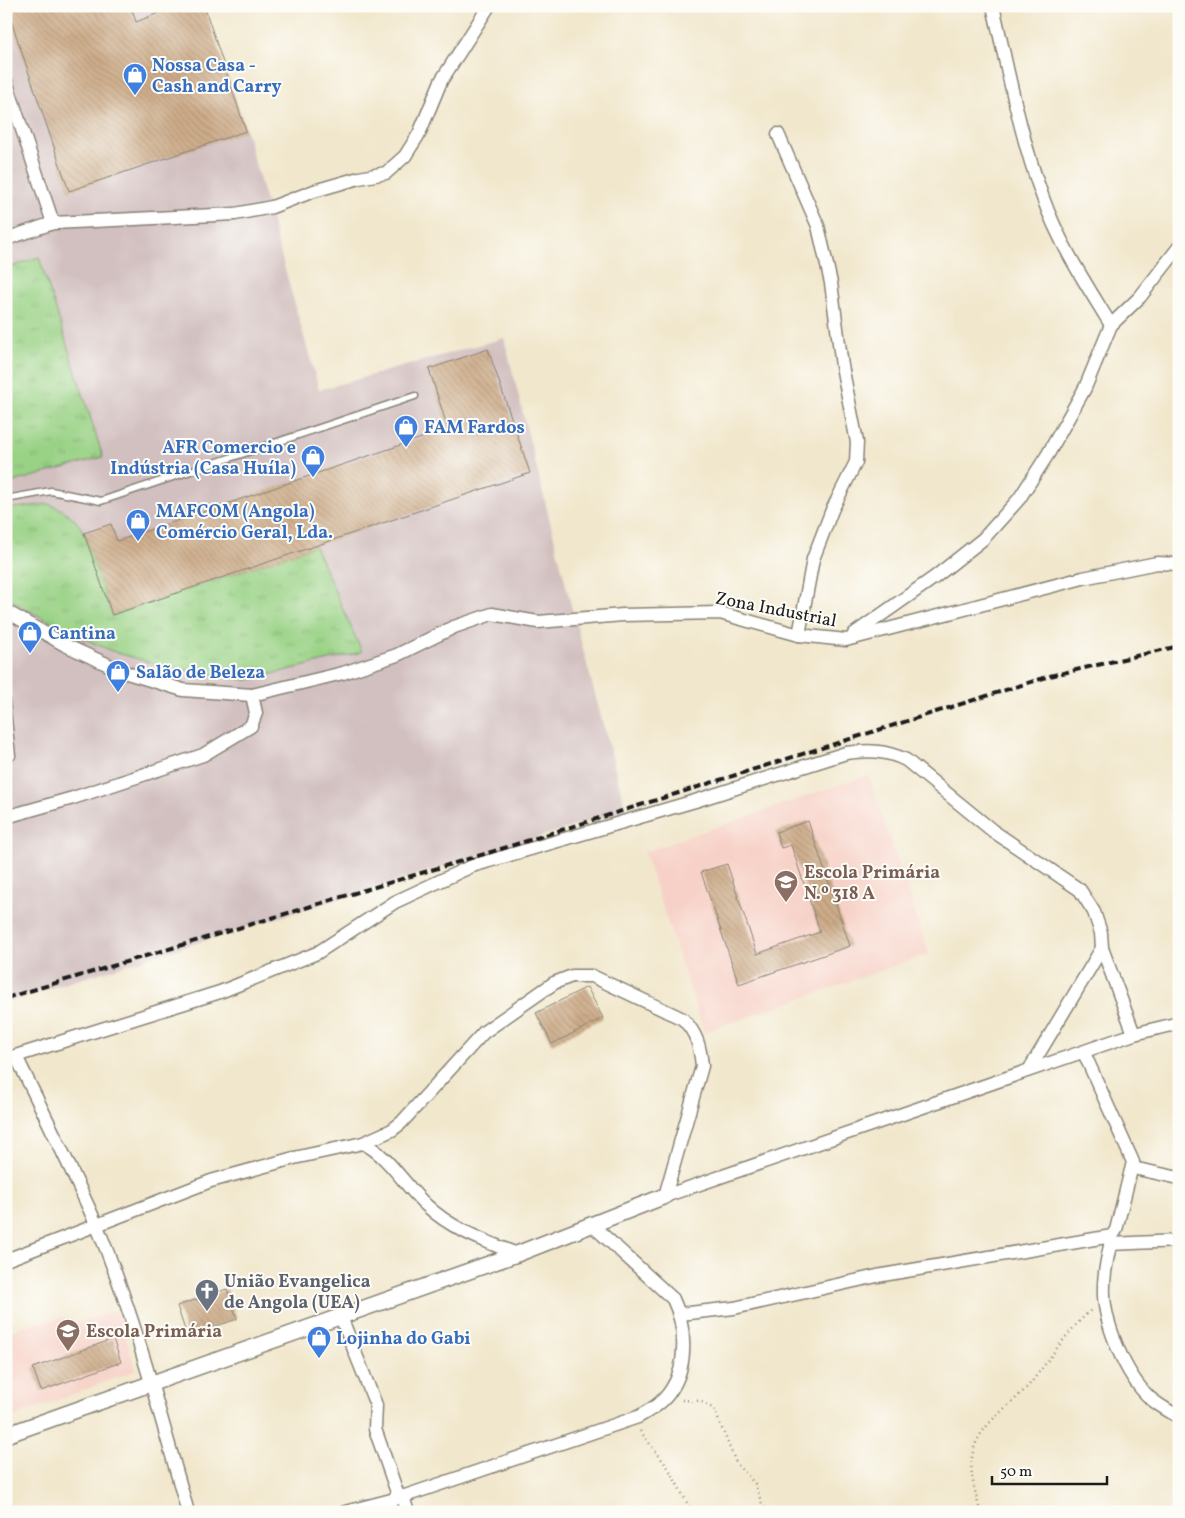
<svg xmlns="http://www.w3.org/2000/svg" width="1185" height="1518" viewBox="0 0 1185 1518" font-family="Vollkorn,serif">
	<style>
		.built { fill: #f7d1c7 }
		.industrial { fill: #d2bfc0 }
		.grass { fill: url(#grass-tufts); stroke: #5a7750 }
		.building { fill: url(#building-back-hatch) }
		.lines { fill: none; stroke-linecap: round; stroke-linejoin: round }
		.service-casing { stroke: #868274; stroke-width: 9 }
		.minor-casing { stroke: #868274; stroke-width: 15 }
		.tertiary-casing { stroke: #868274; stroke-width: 18 }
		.path { stroke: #868274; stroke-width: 2.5; stroke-dasharray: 1 4; stroke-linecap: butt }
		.service { stroke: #fff; stroke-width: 6 }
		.minor { stroke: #fff; stroke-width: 12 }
		.tertiary { stroke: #fff; stroke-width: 15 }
		.rail { stroke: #1c1c1c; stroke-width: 4; stroke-dasharray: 8 4; stroke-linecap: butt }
		.labels { text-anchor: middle; stroke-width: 4; stroke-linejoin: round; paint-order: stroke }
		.shop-label { font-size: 18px; font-weight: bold; fill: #366cbe; stroke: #fdfcf7; text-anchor: start }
		.street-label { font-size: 18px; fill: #1c1c1c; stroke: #fdfcf7 }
		.education-label { font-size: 18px; font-weight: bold; fill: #785e54; stroke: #fdfcf7; text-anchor: start }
		.worship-label { font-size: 18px; font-weight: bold; fill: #5b616d; stroke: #fdfcf7; text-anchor: start }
	</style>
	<defs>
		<pattern id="grass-tufts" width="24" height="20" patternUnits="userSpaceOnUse" patternTransform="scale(1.25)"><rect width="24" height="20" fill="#99d285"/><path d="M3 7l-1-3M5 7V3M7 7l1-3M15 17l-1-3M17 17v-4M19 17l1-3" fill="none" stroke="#83b472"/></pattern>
		<pattern id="building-back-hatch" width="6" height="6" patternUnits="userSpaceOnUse" patternTransform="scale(1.25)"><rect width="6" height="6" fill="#cdac89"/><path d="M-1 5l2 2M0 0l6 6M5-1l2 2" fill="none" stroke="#af9376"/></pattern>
	</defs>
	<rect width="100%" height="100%" fill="#fdfcf7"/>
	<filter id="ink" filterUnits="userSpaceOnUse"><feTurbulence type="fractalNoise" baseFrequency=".02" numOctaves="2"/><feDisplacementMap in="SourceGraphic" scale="10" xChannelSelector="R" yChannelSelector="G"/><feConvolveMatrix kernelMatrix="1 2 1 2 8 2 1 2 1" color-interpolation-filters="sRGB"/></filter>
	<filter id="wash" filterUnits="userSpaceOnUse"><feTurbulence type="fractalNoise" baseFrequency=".0096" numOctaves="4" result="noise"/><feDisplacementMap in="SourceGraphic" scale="20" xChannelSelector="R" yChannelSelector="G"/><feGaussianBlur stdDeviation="1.12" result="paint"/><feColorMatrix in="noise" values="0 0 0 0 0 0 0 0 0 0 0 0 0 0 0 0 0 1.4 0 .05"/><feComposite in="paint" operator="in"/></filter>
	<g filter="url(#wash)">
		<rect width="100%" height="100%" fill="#f1e7cc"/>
		<!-- built -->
		<g class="built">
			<path d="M 868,775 L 929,954 L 704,1032 L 644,852 Z"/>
			<path d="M 117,1310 L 136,1370 L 11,1418 L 6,1404 L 6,1333 L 24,1326 L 65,1317 L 70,1325 Z"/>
		</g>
		<!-- industrial -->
		<path class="industrial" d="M 6,6 L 204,6 L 246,131 L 319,390 L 504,338 L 571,605 L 626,810 L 6,1002 Z"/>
		<!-- grass -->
		<g class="grass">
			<path d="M 39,257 L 103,457 L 6,484 L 6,269 Z"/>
			<path d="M 49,504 C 65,510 76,518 84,533 L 112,615 L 315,546 L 362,652 L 247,680 L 163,666 L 117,653 L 68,632 L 6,597 L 6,509 Z"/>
		</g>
		<g id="blocks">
			<!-- building -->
			<g class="building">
				<path d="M 6,6 L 131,6 L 136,22 L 176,6 L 204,6 L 246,131 L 69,191 Z"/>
				<path d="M 488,349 L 530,473 L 112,615 L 84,533 L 111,524 L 117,541 L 448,429 L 429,369 Z"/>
				<path d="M 808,821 L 850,946 L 739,984 L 701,872 L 727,864 L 757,954 L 820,932 L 791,845 L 781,848 L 776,832 Z"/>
				<path d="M 587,987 L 603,1018 L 552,1044 L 536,1013 Z"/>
				<path d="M 227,1289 L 237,1319 L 187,1336 L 177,1306 Z"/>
				<path d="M 113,1339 L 121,1362 L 41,1391 L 33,1368 Z"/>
			</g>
		</g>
	</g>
	<g filter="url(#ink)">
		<use href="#blocks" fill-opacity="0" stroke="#868274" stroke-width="1"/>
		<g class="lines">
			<defs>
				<g id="service">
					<path d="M 6,499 L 51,491 L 101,501 L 415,396"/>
					<path d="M 6,701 L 12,756"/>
				</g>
				<g id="minor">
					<path d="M 993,6 C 1008,70 1020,136 1043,198 C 1059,243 1086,284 1111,325"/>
					<path d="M 6,81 L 53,223"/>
					<path d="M 778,134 L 818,226 L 831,283 L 842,366 L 857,442 L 856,462 L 832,510 L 813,559 L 799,635"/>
					<path d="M 6,239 L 53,223 L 235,214 L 272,207 L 314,191 L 359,178 L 386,173 L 405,156 L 419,134 L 441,81 L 489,6"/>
					<path d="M 6,611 L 65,645 L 124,672 L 183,690 L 252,695 L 343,673 L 397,655 L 454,627 L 492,614 L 538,622 L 623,615 L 720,613 L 799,635 L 846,640 L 1083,578 L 1157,563 L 1179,564"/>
					<path d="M 854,634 L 935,577 L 983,539 L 1019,499 L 1048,454 L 1085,388 L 1111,325 L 1140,297 L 1179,247"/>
					<path d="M 6,817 L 73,798 L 203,755 L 251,726 L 256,713 L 252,695"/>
					<path d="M 16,1056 C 43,1112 71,1167 96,1224 C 135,1316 160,1415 188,1512"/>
					<path d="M 6,1059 L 220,992 L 317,953 L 395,902 L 472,866 L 695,801 L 846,753 C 868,750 885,750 906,760 L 993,831 L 1080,890 L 1094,912 L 1101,933 L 1102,948 L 1134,1034"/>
					<path d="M 1029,1070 L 1102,948"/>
					<path d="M 363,1143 C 389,1156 404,1185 426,1205 C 451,1229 485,1241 517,1254"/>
					<path d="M 1133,1168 L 1179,1178"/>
					<path d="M 665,1196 L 1134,1034 L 1179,1023"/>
					<path d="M 1112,1236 C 1109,1252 1104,1269 1104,1286 C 1102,1320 1125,1375 1150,1398 C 1158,1405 1169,1411 1179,1417"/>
					<path d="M 1110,1244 L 1179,1241"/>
					<path d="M 6,1260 L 211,1181 L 294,1158 L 363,1143 L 392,1130 L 401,1123 L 484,1032 L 554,983 L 572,976 L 592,976 L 683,1019 C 697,1034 700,1046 702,1066 L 665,1196"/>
					<path d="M 680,1314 L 734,1308 L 877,1276 L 1112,1236 L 1116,1230 L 1133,1162 L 1084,1053"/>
					<path d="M 341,1317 L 376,1405 L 375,1429 L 399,1498"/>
					<path d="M 403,1497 L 408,1512"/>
					<path d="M 345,1512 L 399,1498 L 638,1417 C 650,1410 663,1403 671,1390 C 688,1365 686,1326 673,1299 L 591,1224"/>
				</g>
				<path id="tertiary" d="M 6,1435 L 517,1254 L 665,1196"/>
			</defs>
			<!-- service casing -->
			<use href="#service" class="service-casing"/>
			<!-- minor casing -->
			<use href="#minor" class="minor-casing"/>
			<!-- tertiary casing -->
			<use href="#tertiary" class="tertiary-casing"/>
			<!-- path -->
			<g class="path">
				<path d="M 682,1400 L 700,1401 L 714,1409 L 736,1463 L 755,1484 L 765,1512"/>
				<path d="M 640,1431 L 669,1469 L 692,1512"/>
				<path d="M 980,1512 C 976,1492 968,1472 973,1452 C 979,1424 1011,1406 1029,1385 C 1050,1359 1067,1331 1092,1309"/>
			</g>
			<!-- service -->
			<use href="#service" class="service"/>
			<!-- minor -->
			<use href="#minor" class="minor"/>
			<!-- tertiary -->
			<use href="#tertiary" class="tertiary"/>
			<!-- rail -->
			<path class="rail" d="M 6,998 L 501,849 L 1050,676 L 1179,646"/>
		</g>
	</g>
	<!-- icons -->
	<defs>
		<symbol id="shop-pin" viewBox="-11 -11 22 30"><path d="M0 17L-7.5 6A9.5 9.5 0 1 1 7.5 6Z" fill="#3f7fe0" stroke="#fdfcf7"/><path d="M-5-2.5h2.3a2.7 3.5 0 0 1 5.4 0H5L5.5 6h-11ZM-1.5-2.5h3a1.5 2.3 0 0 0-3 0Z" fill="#fff"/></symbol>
		<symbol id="school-pin" viewBox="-11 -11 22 30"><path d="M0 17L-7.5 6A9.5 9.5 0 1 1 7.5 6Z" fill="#8d6e63" stroke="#fdfcf7"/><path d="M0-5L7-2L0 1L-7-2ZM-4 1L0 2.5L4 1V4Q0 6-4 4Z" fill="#fff"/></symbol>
		<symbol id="church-pin" viewBox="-11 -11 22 30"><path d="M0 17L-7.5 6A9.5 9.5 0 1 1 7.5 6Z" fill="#6b7280" stroke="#fdfcf7"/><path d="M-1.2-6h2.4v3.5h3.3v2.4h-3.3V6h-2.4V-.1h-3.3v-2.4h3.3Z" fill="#fff"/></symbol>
	</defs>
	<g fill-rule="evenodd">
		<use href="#shop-pin" x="121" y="61" width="28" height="38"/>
		<use href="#shop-pin" x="392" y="413" width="28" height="38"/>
		<use href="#shop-pin" x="299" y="443" width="28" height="38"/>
		<use href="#shop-pin" x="124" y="507" width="28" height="38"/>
		<use href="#shop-pin" x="16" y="619" width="28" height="38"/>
		<use href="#shop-pin" x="104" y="658" width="28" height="38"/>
		<use href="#school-pin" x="772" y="868" width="28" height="38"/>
		<use href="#church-pin" x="193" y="1277" width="28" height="38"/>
		<use href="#school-pin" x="54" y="1317" width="28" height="38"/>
		<use href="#shop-pin" x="305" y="1324" width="28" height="38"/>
	</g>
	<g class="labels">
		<!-- shop labels -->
		<g class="shop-label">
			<text x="152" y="71">Nossa Casa -<tspan x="152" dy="21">Cash and Carry</tspan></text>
			<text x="424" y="433">FAM Fardos</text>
			<text x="296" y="453" text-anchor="end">AFR Comercio e<tspan x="296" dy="21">Indústria (Casa Huíla)</tspan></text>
			<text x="156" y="517">MAFCOM (Angola)<tspan x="156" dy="21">Comércio Geral, Lda.</tspan></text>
			<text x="48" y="639">Cantina</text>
			<text x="136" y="678">Salão de Beleza</text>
			<text x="336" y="1344">Lojinha do Gabi</text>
		</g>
		<!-- street labels -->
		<g class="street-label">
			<text transform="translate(776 609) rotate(11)" y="6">Zona Industrial</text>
		</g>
		<!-- education labels -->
		<g class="education-label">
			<text x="804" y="878">Escola Primária<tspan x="804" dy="21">N.º 318 A</tspan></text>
			<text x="86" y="1337">Escola Primária</text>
		</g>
		<!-- worship labels -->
		<g class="worship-label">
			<text x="224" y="1287">União Evangelica<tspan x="224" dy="21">de Angola (UEA)</tspan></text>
		</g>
	</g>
	<!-- margin -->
	<rect width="1185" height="1518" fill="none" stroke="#fdfcf7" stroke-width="25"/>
	<!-- scale -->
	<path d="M992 1476v8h115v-8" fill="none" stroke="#1c1c1c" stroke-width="2.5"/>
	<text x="1000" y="1476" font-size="15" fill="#1c1c1c" stroke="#fdfcf7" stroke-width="4" paint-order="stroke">50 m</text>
</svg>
